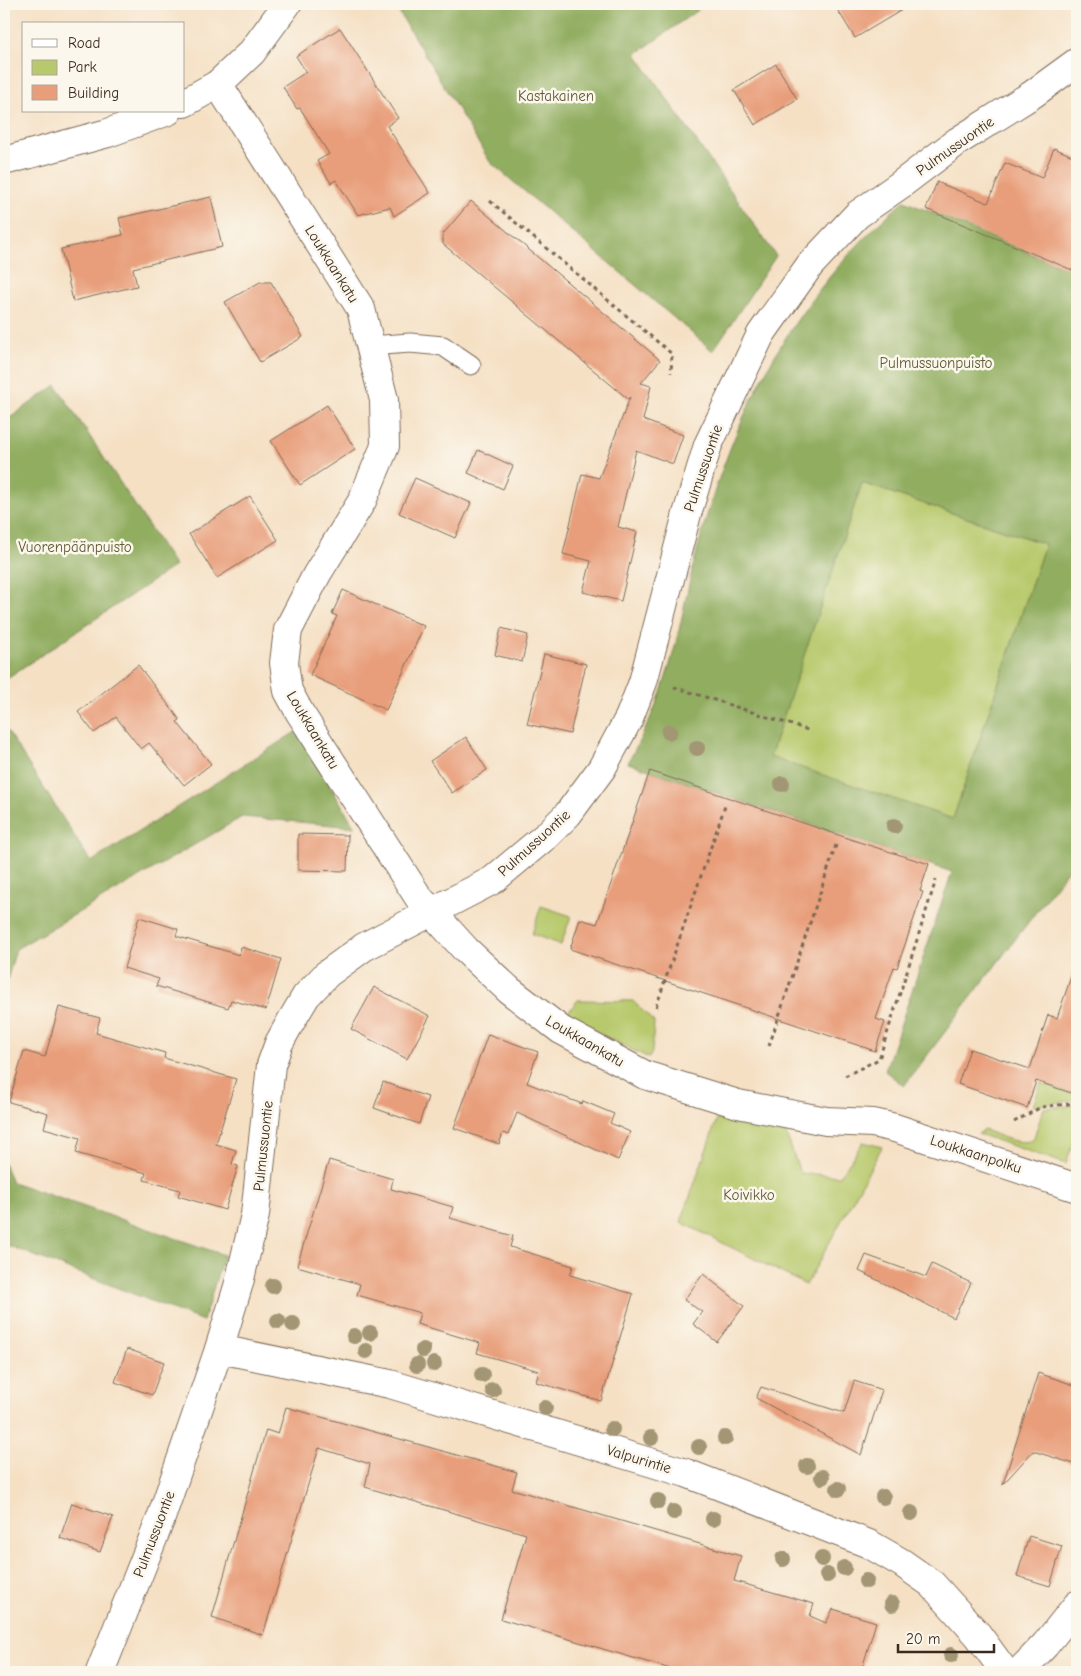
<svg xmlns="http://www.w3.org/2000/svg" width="1081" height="1676" viewBox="0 0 1081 1676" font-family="'Comic Neue',sans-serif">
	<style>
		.green { fill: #b7c96c; stroke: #797a45 }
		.forest { fill: #91ad60; stroke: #666c3f; fill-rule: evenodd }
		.building { fill: #e89e7a }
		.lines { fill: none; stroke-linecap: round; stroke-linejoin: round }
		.service-casing { stroke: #7c6a58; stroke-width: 21 }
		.minor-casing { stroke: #7c6a58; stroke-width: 30 }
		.path { stroke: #7c6a58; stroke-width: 3; stroke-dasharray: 4 4; stroke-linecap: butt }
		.service { stroke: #fff; stroke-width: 19 }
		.minor { stroke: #fff; stroke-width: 28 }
		.tree { fill: #a39675 }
		.labels { text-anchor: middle; stroke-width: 5; stroke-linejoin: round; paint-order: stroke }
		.park-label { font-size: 15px; fill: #605a35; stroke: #fbf7ec }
		.street-label { font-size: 15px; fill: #3b2a1e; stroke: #fbf7ec }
	</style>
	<rect width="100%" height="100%" fill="#fbf7ec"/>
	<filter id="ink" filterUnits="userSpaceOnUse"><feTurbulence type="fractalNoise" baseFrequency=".02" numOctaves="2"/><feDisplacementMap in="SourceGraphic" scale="10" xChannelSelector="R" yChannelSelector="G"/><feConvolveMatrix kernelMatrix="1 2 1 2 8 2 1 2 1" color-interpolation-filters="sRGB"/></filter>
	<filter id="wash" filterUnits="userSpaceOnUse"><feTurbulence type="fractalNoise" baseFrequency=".0096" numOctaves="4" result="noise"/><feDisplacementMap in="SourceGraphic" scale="20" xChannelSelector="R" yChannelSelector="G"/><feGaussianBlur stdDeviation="1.12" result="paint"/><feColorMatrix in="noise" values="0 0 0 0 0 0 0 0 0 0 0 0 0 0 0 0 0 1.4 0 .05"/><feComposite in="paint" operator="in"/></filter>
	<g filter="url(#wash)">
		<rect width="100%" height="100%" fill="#f5e0c4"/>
		<!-- green -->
		<g class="green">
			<path d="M 862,483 L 1045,544 L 953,819 L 769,758 Z"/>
			<path d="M 541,906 L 571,916 L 561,945 L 532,934 Z"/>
			<path d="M 578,1000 L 633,1001 L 654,1022 L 652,1052 L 649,1058 L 603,1036 L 567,1013 Z"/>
			<path d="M 1041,1083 L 1077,1095 L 1077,1100 L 1033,1106 Z"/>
			<path d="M 1077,1105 L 1077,1130 L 1066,1164 L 978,1134 L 984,1130 C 998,1135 1018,1146 1033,1140 L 1044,1108 Z"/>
			<path d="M 717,1119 L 786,1133 L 800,1173 L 840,1176 L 863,1142 L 882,1147 L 806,1285 L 681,1222 Z"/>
		</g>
		<!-- forest -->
		<g class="forest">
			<path d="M 394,4 L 706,4 L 636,54 L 776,256 L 713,351 L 490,162 Z"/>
			<path d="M 904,201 L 1077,273 L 1077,858 L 904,1086 L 885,1071 L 952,872 L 628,763 C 642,736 656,709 665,680 C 680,637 686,591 698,547 C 735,409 794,296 904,201 ZM 862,483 L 1045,544 L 953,819 L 770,757 Z"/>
			<path d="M 56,385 L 175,566 L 4,680 L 4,422 Z"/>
			<path d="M 4,726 L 91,862 L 297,731 L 355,827 L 242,817 L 16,949 L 4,991 Z"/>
			<path d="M 4,1163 L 12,1182 L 224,1255 L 203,1321 L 4,1244 Z"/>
		</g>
		<g id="blocks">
			<!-- building -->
			<g class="building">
				<path d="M 834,4 L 912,4 L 855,38 Z"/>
				<path d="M 340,28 L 398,118 L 387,126 L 430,193 L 394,216 L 390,207 L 358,215 L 336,180 L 331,183 L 317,161 L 329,154 L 300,108 L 297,109 L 283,87 L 306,72 L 296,56 Z"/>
				<path d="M 776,64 L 797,99 L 755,125 L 734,90 Z"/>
				<path d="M 1054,148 L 1077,158 L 1077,272 L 926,209 L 937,182 L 988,203 L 1005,163 L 1042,178 Z"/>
				<path d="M 211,197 L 222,247 L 133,268 L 137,286 L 73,301 L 61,249 L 123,235 L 119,218 Z"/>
				<path d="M 471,201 L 660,360 L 641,383 L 651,386 L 643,420 L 683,435 L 673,464 L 636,450 L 618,527 L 637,532 L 621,601 L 583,592 L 591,561 L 563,554 L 582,474 L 599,478 L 630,397 L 628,399 L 443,244 L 443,234 Z"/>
				<path d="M 260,282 L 271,282 L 303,337 L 260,362 L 225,302 Z"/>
				<path d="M 327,405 L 355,449 L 300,485 L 271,441 Z"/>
				<path d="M 478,450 L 513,466 L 503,489 L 468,473 Z"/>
				<path d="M 415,478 L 471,503 L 455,538 L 399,513 Z"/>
				<path d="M 250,496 L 278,540 L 217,578 L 189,534 Z"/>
				<path d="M 343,590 L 424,626 L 386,710 L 310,675 L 337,616 L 332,614 Z"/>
				<path d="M 501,628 L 528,635 L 522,662 L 495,655 Z"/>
				<path d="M 544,654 L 586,664 L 570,734 L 527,724 Z"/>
				<path d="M 138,665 L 180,720 L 177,722 L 211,764 L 184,785 L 149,743 L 141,749 L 116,717 L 94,733 L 78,712 Z"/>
				<path d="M 466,737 L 487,770 L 452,793 L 430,761 Z"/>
				<path d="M 650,771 L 865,844 L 929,864 L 920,891 L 923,892 L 897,968 L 894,967 L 876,1019 L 885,1022 L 875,1051 L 570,949 L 580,919 L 597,924 Z"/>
				<path d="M 298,834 L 348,835 L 347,871 L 298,870 Z"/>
				<path d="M 139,917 L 178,929 L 176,936 L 239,955 L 241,947 L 281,959 L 266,1010 L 231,1000 L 228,1008 L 156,986 L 159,979 L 124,968 Z"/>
				<path d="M 1073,971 L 1077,972 L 1077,1095 L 1036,1081 L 1027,1108 L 958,1084 L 970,1049 L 1030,1069 L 1048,1015 L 1057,1018 Z"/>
				<path d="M 374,987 L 430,1016 L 407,1059 L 351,1029 Z"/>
				<path d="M 59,1007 L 100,1018 L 96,1033 L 165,1053 L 164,1058 L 236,1079 L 216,1144 L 236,1150 L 232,1164 L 238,1166 L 225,1210 L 178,1196 L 180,1190 L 144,1180 L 146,1173 L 76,1153 L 80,1138 L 44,1128 L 48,1113 L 9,1102 L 24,1051 L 45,1057 Z"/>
				<path d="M 488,1034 L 538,1052 L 527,1083 L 582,1104 L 583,1101 L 614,1114 L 610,1123 L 630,1132 L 618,1160 L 517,1113 L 508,1135 L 503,1133 L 499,1144 L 454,1128 Z"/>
				<path d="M 383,1082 L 428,1097 L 419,1124 L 374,1108 Z"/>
				<path d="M 329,1160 L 393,1179 L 391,1189 L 453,1207 L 450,1218 L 513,1236 L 510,1247 L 573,1266 L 570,1275 L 633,1294 L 601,1401 L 536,1382 L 539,1371 L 477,1353 L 480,1343 L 417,1324 L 420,1313 L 357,1295 L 360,1284 L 297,1266 Z"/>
				<path d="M 866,1255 L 926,1277 L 932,1264 L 971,1283 L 954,1318 L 859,1271 Z"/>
				<path d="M 703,1274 L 744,1306 L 717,1342 L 693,1324 L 702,1312 L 684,1300 Z"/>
				<path d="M 127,1349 L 164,1362 L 152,1395 L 115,1382 Z"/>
				<path d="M 1038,1373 L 1077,1386 L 1077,1465 L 1033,1451 L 1003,1484 Z"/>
				<path d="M 854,1381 L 882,1390 L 861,1455 L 756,1398 L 761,1387 L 844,1413 Z"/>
				<path d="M 286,1407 L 517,1472 L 512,1489 L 741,1556 L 734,1581 L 814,1604 L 810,1616 L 826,1623 L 833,1609 L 876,1622 L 861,1672 L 681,1672 L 501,1619 L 526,1534 L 365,1487 L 370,1464 L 319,1448 L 263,1635 L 212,1617 L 266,1430 L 278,1434 Z"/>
				<path d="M 72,1503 L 113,1517 L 100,1552 L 60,1538 Z"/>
				<path d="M 1029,1536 L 1062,1546 L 1050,1586 L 1017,1576 Z"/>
			</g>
		</g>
	</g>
	<g filter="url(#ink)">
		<use href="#blocks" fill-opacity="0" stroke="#7c6a58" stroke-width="1"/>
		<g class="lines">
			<defs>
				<path id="service" d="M 370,346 L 410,343 L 443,346 L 471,365"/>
				<g id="minor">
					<path d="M 218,84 L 361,309 L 384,400 L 385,446 L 362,501 L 317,574 L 288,630 L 284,663 L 288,691 L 300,713 L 419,898 L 466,950 L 509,990 L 561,1030 L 645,1075 L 738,1104 L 826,1121 L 873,1123 L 895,1128 L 1077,1188"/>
					<path d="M 184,103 L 218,84 L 252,52 L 287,4"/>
					<path d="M 4,161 L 108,133 L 168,111"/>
					<path d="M 219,1349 L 390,1384 L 686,1473 L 869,1544 L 902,1563 L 932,1584 L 978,1635 L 1005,1672"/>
					<path d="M 100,1672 L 161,1518 L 219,1349 L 239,1283 L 255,1215 L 271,1065 L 279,1043 L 290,1023 L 306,996 L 327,974 L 364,947 L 493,880 L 547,835 L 568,814 L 602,768 L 629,718 L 643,682 L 687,514 L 708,445 L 761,334 L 810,265 L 857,215 L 900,185 L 958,141 L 1033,94 L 1077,62"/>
					<path d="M 1019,1672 L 1045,1645 L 1077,1605"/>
				</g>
			</defs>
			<!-- service casing -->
			<use href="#service" class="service-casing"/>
			<!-- minor casing -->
			<use href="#minor" class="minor-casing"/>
			<!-- path -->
			<g class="path">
				<path d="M 490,201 L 672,354 L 671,373"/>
				<path d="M 674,687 L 811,731"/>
				<path d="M 656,1007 L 725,806"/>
				<path d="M 769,1046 L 836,845"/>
				<path d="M 845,1076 L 879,1059 L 936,880"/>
				<path d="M 1014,1122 L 1041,1107 L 1077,1103"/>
				<path d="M 1074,1154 L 1077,1143"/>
			</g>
			<!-- service -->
			<use href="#service" class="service"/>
			<!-- minor -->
			<use href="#minor" class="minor"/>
		</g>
		<!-- trees -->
		<g class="tree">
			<circle cx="669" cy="732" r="8"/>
			<circle cx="697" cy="748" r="8"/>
			<circle cx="782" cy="784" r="8"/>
			<circle cx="894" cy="826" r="8"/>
			<circle cx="273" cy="1286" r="8"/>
			<circle cx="278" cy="1321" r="8"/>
			<circle cx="293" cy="1324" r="8"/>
			<circle cx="370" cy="1333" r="8"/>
			<circle cx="354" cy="1336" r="8"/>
			<circle cx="423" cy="1350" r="8"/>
			<circle cx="366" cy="1351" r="8"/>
			<circle cx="434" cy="1364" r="8"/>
			<circle cx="417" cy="1365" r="8"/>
			<circle cx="482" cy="1375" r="8"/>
			<circle cx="493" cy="1390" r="8"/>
			<circle cx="545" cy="1408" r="8"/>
			<circle cx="612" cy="1429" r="8"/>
			<circle cx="651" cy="1438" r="8"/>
			<circle cx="725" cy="1438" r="8"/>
			<circle cx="699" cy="1447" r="8"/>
			<circle cx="807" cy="1466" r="8"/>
			<circle cx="822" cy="1477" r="8"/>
			<circle cx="838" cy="1489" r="8"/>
			<circle cx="883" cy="1497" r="8"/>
			<circle cx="658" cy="1501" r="8"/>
			<circle cx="674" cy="1512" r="8"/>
			<circle cx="911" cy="1513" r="8"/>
			<circle cx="713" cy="1519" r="8"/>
			<circle cx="783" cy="1559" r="8"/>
			<circle cx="822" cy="1559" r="8"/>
			<circle cx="844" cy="1568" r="8"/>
			<circle cx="827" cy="1575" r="8"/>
			<circle cx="866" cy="1581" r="8"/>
			<circle cx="892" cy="1604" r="8"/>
			<circle cx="951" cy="1655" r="8"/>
		</g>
	</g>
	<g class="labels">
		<!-- park labels -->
		<g class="park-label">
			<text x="556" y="101">Kastakainen</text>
			<text x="936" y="368">Pulmussuonpuisto</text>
			<text x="75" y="552">Vuorenpäänpuisto</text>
			<text x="749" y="1200">Koivikko</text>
		</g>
		<!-- street labels -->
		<g class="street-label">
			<text transform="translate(955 146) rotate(-35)" y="5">Pulmussuontie</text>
			<text transform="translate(332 264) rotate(58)" y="5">Loukkaankatu</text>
			<text transform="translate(703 468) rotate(-71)" y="5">Pulmussuontie</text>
			<text transform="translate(313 730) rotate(59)" y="5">Loukkaankatu</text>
			<text transform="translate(534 843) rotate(-42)" y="5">Pulmussuontie</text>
			<text transform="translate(585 1041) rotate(30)" y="5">Loukkaankatu</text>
			<text transform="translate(263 1146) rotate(-84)" y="5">Pulmussuontie</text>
			<text transform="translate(976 1154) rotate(18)" y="5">Loukkaanpolku</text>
			<text transform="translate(639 1459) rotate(17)" y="5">Valpurintie</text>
			<text transform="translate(154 1534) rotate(-69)" y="5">Pulmussuontie</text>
		</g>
	</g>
	<!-- margin -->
	<rect width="1081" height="1676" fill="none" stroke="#fbf7ec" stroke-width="20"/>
	<!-- legend -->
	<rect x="22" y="22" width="162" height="90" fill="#fbf7ec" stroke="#aea59a"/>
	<rect x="32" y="39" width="25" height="8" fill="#ffffff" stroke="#aea59a"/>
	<text x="68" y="48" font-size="15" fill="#3b2a1e">Road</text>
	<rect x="32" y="60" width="25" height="15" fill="#b7c96c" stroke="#aea59a"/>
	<text x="68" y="72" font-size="15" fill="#3b2a1e">Park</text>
	<rect x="32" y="85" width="25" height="15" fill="#e89e7a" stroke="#aea59a"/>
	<text x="68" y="98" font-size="15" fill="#3b2a1e">Building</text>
	<!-- scale -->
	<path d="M898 1644v8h96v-8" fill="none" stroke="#3b2a1e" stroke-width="2.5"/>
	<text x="906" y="1644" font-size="15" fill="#3b2a1e" stroke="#fbf7ec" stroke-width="4" paint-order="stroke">20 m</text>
</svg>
